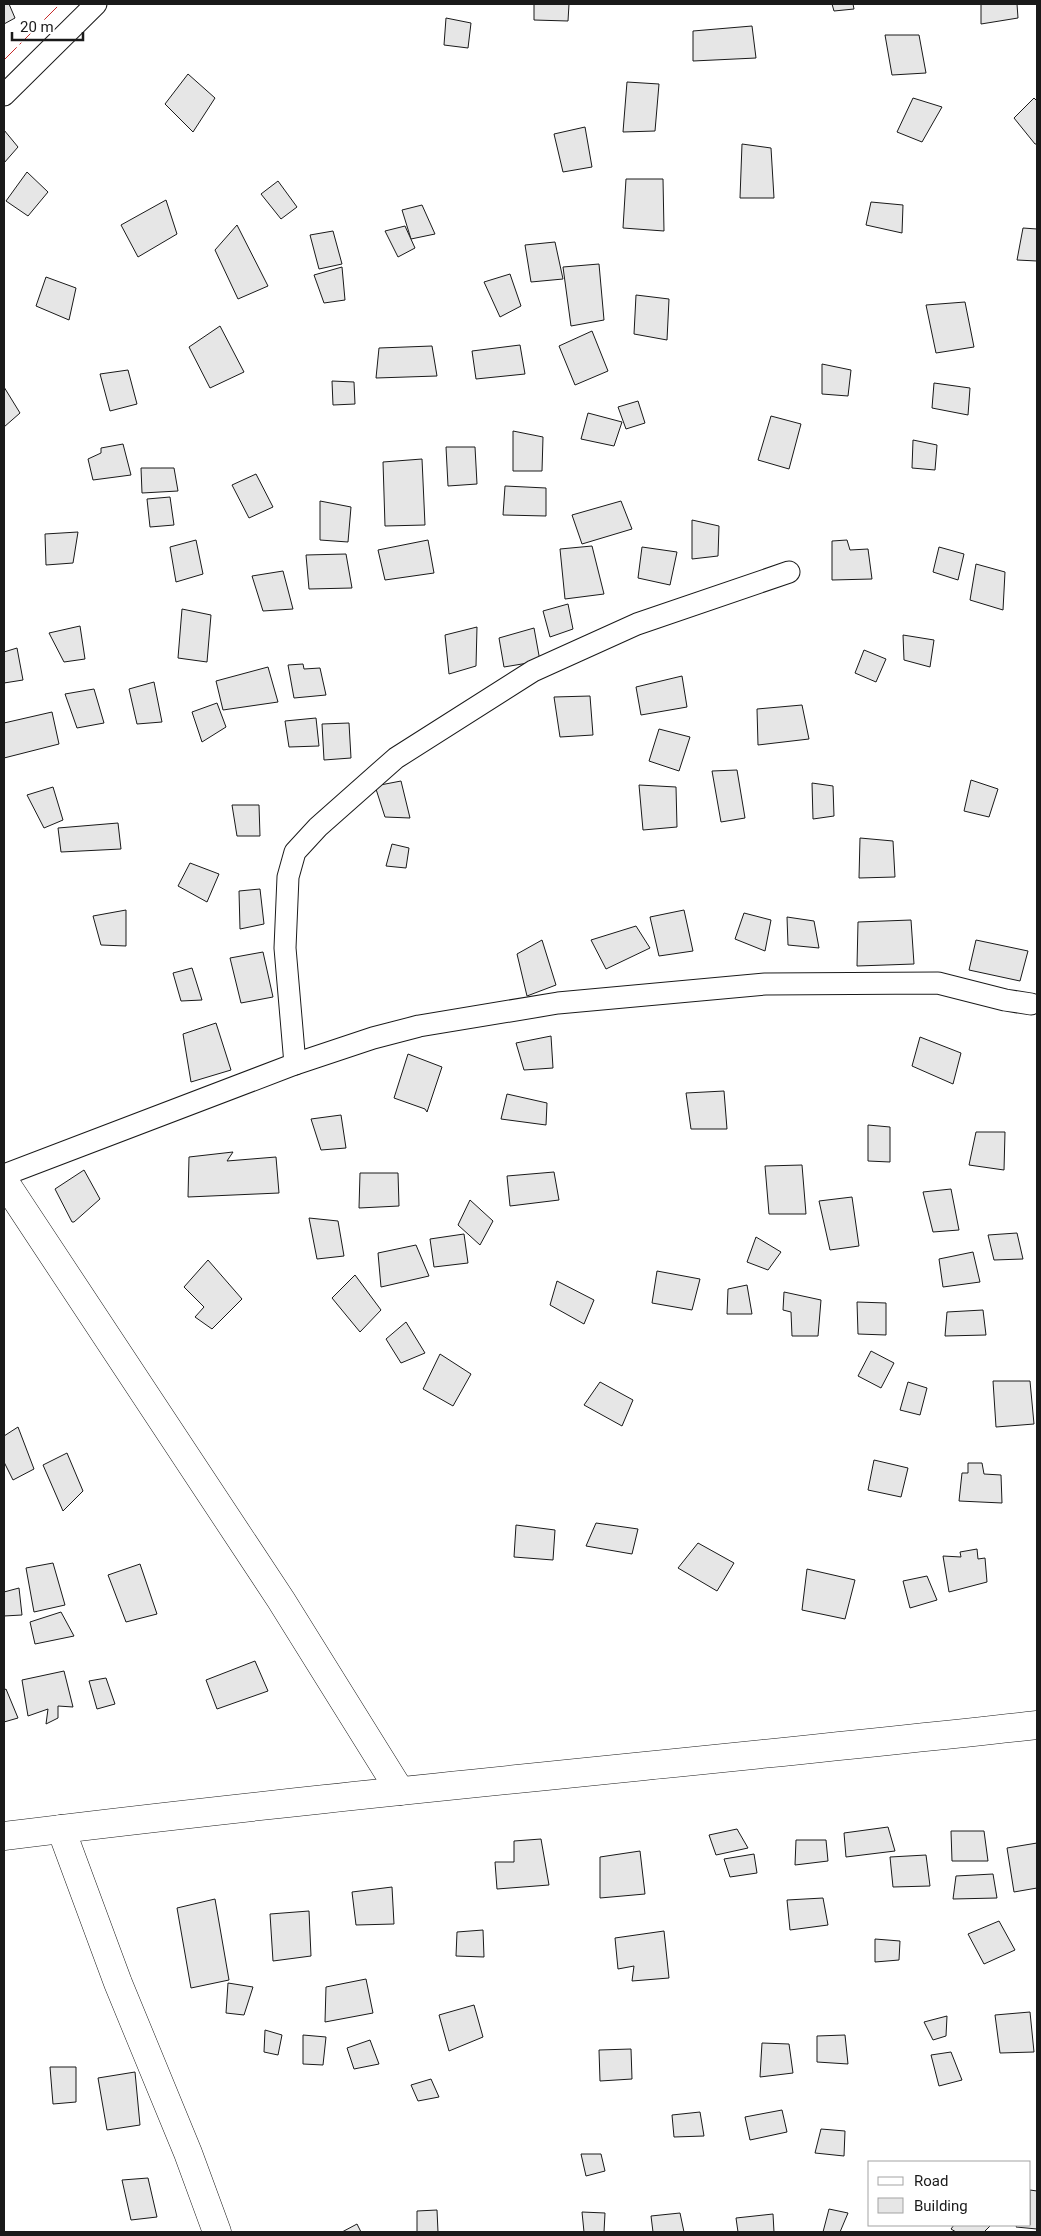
<svg xmlns="http://www.w3.org/2000/svg" width="1041" height="2236" viewBox="0 0 1041 2236" font-family="Roboto,sans-serif">
	<style>
		.building { fill: #e6e6e6; stroke: #1a1a1a }
		.lines { fill: none; stroke-linecap: round; stroke-linejoin: round }
		.street-casing { stroke: #1a1a1a; stroke-width: 23 }
		.secondary-casing { stroke: #1a1a1a; stroke-width: 29 }
		.primary-casing { stroke: #1a1a1a; stroke-width: 29 }
		.street { stroke: #fff; stroke-width: 21 }
		.secondary { stroke: #fff; stroke-width: 28 }
		.primary { stroke: #fff; stroke-width: 28 }
		.power { stroke: #c62828; stroke-width: 1; stroke-dasharray: 18 4 2.5 4; stroke-linecap: butt }
	</style>
	<rect width="100%" height="100%" fill="#fff"/>
	<!-- building -->
	<g class="building">
		<path d="M 4,4 L 9,4 L 15,18 L 4,24 Z"/>
		<path d="M 534,4 L 569,4 L 568,21 L 534,20 Z"/>
		<path d="M 832,4 L 853,4 L 854,9 L 834,11 Z"/>
		<path d="M 981,4 L 1017,4 L 1018,18 L 981,24 Z"/>
		<path d="M 446,18 L 471,23 L 468,48 L 444,45 Z"/>
		<path d="M 752,26 L 756,58 L 693,61 L 693,31 Z"/>
		<path d="M 885,35 L 919,35 L 926,73 L 892,75 Z"/>
		<path d="M 188,74 L 215,98 L 193,132 L 165,104 Z"/>
		<path d="M 627,82 L 659,84 L 655,131 L 623,132 Z"/>
		<path d="M 913,98 L 942,107 L 922,142 L 897,132 Z"/>
		<path d="M 1034,98 L 1037,101 L 1037,144 L 1035,144 L 1014,118 Z"/>
		<path d="M 585,127 L 592,167 L 563,172 L 554,134 Z"/>
		<path d="M 4,130 L 18,147 L 4,163 Z"/>
		<path d="M 742,144 L 771,148 L 774,198 L 740,198 Z"/>
		<path d="M 27,172 L 48,192 L 28,216 L 6,201 Z"/>
		<path d="M 626,179 L 663,179 L 664,231 L 623,228 Z"/>
		<path d="M 278,181 L 297,207 L 281,219 L 261,194 Z"/>
		<path d="M 166,200 L 177,234 L 138,257 L 121,225 Z"/>
		<path d="M 871,202 L 903,205 L 902,233 L 866,225 Z"/>
		<path d="M 422,205 L 435,234 L 411,239 L 402,210 Z"/>
		<path d="M 237,225 L 268,286 L 238,299 L 215,250 Z"/>
		<path d="M 405,226 L 415,248 L 398,257 L 385,231 Z"/>
		<path d="M 1023,228 L 1037,229 L 1037,261 L 1017,260 Z"/>
		<path d="M 333,231 L 342,264 L 319,269 L 310,235 Z"/>
		<path d="M 555,242 L 563,279 L 531,282 L 525,245 Z"/>
		<path d="M 599,264 L 604,320 L 571,326 L 563,267 Z"/>
		<path d="M 342,267 L 345,300 L 324,303 L 314,275 Z"/>
		<path d="M 510,274 L 521,306 L 500,317 L 484,282 Z"/>
		<path d="M 46,277 L 76,288 L 69,320 L 36,306 Z"/>
		<path d="M 636,295 L 669,299 L 667,340 L 634,334 Z"/>
		<path d="M 965,302 L 974,347 L 936,353 L 926,305 Z"/>
		<path d="M 220,326 L 244,372 L 210,388 L 189,347 Z"/>
		<path d="M 592,331 L 608,371 L 575,385 L 559,346 Z"/>
		<path d="M 520,345 L 525,374 L 476,379 L 472,351 Z"/>
		<path d="M 432,346 L 437,376 L 376,378 L 379,348 Z"/>
		<path d="M 822,364 L 851,370 L 848,396 L 822,394 Z"/>
		<path d="M 128,370 L 137,404 L 110,411 L 100,374 Z"/>
		<path d="M 332,381 L 354,382 L 355,404 L 333,405 Z"/>
		<path d="M 934,383 L 970,388 L 968,415 L 932,408 Z"/>
		<path d="M 4,387 L 20,413 L 4,427 Z"/>
		<path d="M 638,401 L 645,423 L 626,429 L 618,407 Z"/>
		<path d="M 588,413 L 622,422 L 614,446 L 581,439 Z"/>
		<path d="M 771,416 L 801,424 L 789,469 L 758,460 Z"/>
		<path d="M 513,431 L 543,437 L 542,471 L 513,471 Z"/>
		<path d="M 913,440 L 937,445 L 935,470 L 912,468 Z"/>
		<path d="M 123,444 L 131,475 L 93,480 L 88,459 L 101,453 L 101,448 Z"/>
		<path d="M 446,447 L 475,447 L 477,484 L 448,486 Z"/>
		<path d="M 422,459 L 425,525 L 385,526 L 383,462 Z"/>
		<path d="M 141,468 L 174,468 L 178,491 L 142,493 Z"/>
		<path d="M 256,474 L 273,507 L 249,518 L 232,485 Z"/>
		<path d="M 505,486 L 546,488 L 546,516 L 503,515 Z"/>
		<path d="M 170,497 L 174,525 L 150,527 L 147,499 Z"/>
		<path d="M 320,501 L 351,507 L 348,542 L 320,540 Z"/>
		<path d="M 621,501 L 632,529 L 582,544 L 572,515 Z"/>
		<path d="M 692,520 L 719,526 L 718,556 L 692,559 Z"/>
		<path d="M 78,532 L 73,563 L 46,565 L 45,534 Z"/>
		<path d="M 196,540 L 203,574 L 176,582 L 170,547 Z"/>
		<path d="M 428,540 L 434,573 L 385,580 L 378,550 Z"/>
		<path d="M 847,540 L 850,550 L 868,549 L 872,579 L 832,580 L 832,541 Z"/>
		<path d="M 592,546 L 604,594 L 565,599 L 560,549 Z"/>
		<path d="M 642,547 L 677,552 L 670,585 L 638,578 Z"/>
		<path d="M 939,547 L 964,554 L 958,580 L 933,572 Z"/>
		<path d="M 346,554 L 352,588 L 309,589 L 306,555 Z"/>
		<path d="M 976,564 L 1005,572 L 1003,610 L 970,600 Z"/>
		<path d="M 283,571 L 293,609 L 263,611 L 252,576 Z"/>
		<path d="M 568,604 L 573,629 L 550,637 L 543,611 Z"/>
		<path d="M 182,609 L 211,615 L 207,662 L 178,658 Z"/>
		<path d="M 80,626 L 85,659 L 64,662 L 49,633 Z"/>
		<path d="M 477,627 L 476,666 L 449,674 L 445,635 Z"/>
		<path d="M 534,628 L 540,661 L 504,667 L 499,638 Z"/>
		<path d="M 903,635 L 934,640 L 930,667 L 904,660 Z"/>
		<path d="M 17,648 L 23,680 L 4,683 L 4,652 Z"/>
		<path d="M 864,650 L 886,659 L 876,682 L 855,673 Z"/>
		<path d="M 303,664 L 304,669 L 320,668 L 326,695 L 294,698 L 288,665 Z"/>
		<path d="M 268,667 L 278,702 L 223,710 L 216,681 Z"/>
		<path d="M 682,676 L 687,707 L 641,715 L 636,687 Z"/>
		<path d="M 154,682 L 162,722 L 137,724 L 129,689 Z"/>
		<path d="M 94,689 L 104,723 L 77,728 L 65,694 Z"/>
		<path d="M 590,696 L 593,735 L 560,737 L 554,697 Z"/>
		<path d="M 217,703 L 226,727 L 202,742 L 192,712 Z"/>
		<path d="M 802,705 L 809,739 L 758,745 L 757,709 Z"/>
		<path d="M 52,712 L 59,744 L 4,758 L 4,723 Z"/>
		<path d="M 316,718 L 319,746 L 289,747 L 285,721 Z"/>
		<path d="M 349,723 L 351,758 L 324,760 L 322,724 Z"/>
		<path d="M 659,729 L 690,737 L 679,771 L 649,761 Z"/>
		<path d="M 737,770 L 745,818 L 721,822 L 712,771 Z"/>
		<path d="M 971,780 L 998,789 L 989,817 L 964,811 Z"/>
		<path d="M 401,781 L 410,818 L 385,817 L 375,786 Z"/>
		<path d="M 812,783 L 833,786 L 834,816 L 813,819 Z"/>
		<path d="M 639,785 L 676,787 L 677,827 L 643,830 Z"/>
		<path d="M 53,787 L 63,820 L 44,828 L 27,795 Z"/>
		<path d="M 232,805 L 259,805 L 260,836 L 237,836 Z"/>
		<path d="M 118,823 L 121,849 L 61,852 L 58,828 Z"/>
		<path d="M 860,838 L 893,841 L 895,877 L 859,878 Z"/>
		<path d="M 392,844 L 409,848 L 406,868 L 386,866 Z"/>
		<path d="M 190,863 L 219,874 L 207,902 L 178,886 Z"/>
		<path d="M 260,889 L 264,924 L 240,929 L 239,891 Z"/>
		<path d="M 126,910 L 126,946 L 101,945 L 93,916 Z"/>
		<path d="M 684,910 L 693,951 L 659,956 L 650,917 Z"/>
		<path d="M 744,913 L 771,920 L 765,951 L 735,939 Z"/>
		<path d="M 787,917 L 814,921 L 819,948 L 788,945 Z"/>
		<path d="M 911,920 L 914,964 L 857,966 L 858,922 Z"/>
		<path d="M 636,926 L 650,948 L 606,969 L 591,940 Z"/>
		<path d="M 542,940 L 556,985 L 527,996 L 517,954 Z"/>
		<path d="M 976,940 L 1028,951 L 1020,981 L 969,970 Z"/>
		<path d="M 263,952 L 273,997 L 241,1003 L 230,958 Z"/>
		<path d="M 192,968 L 202,1000 L 181,1001 L 173,973 Z"/>
		<path d="M 216,1023 L 231,1070 L 191,1082 L 183,1034 Z"/>
		<path d="M 551,1036 L 553,1068 L 524,1070 L 516,1043 Z"/>
		<path d="M 920,1037 L 961,1053 L 953,1084 L 912,1066 Z"/>
		<path d="M 408,1054 L 442,1067 L 427,1112 L 425,1109 L 394,1098 Z"/>
		<path d="M 724,1091 L 727,1129 L 691,1129 L 686,1093 Z"/>
		<path d="M 507,1094 L 547,1103 L 546,1125 L 501,1119 Z"/>
		<path d="M 341,1115 L 346,1148 L 321,1150 L 311,1119 Z"/>
		<path d="M 868,1125 L 890,1127 L 890,1162 L 868,1161 Z"/>
		<path d="M 976,1132 L 1005,1132 L 1004,1170 L 969,1165 Z"/>
		<path d="M 233,1152 L 227,1161 L 276,1157 L 279,1193 L 188,1197 L 189,1157 Z"/>
		<path d="M 802,1165 L 806,1214 L 769,1214 L 765,1166 Z"/>
		<path d="M 84,1170 L 100,1199 L 74,1222 L 72,1222 L 55,1189 Z"/>
		<path d="M 554,1172 L 559,1200 L 510,1206 L 507,1176 Z"/>
		<path d="M 360,1173 L 398,1173 L 399,1206 L 359,1208 Z"/>
		<path d="M 951,1189 L 959,1230 L 933,1232 L 923,1192 Z"/>
		<path d="M 852,1197 L 859,1246 L 830,1250 L 819,1201 Z"/>
		<path d="M 470,1200 L 493,1221 L 480,1245 L 458,1225 Z"/>
		<path d="M 309,1218 L 338,1221 L 344,1256 L 317,1259 Z"/>
		<path d="M 1017,1233 L 1023,1259 L 994,1260 L 988,1235 Z"/>
		<path d="M 464,1234 L 468,1263 L 434,1267 L 430,1239 Z"/>
		<path d="M 756,1237 L 781,1252 L 768,1270 L 747,1262 Z"/>
		<path d="M 416,1245 L 429,1276 L 381,1287 L 378,1253 Z"/>
		<path d="M 973,1252 L 980,1282 L 943,1287 L 939,1259 Z"/>
		<path d="M 208,1260 L 242,1299 L 212,1329 L 195,1317 L 204,1307 L 184,1287 Z"/>
		<path d="M 657,1271 L 700,1279 L 692,1310 L 652,1303 Z"/>
		<path d="M 355,1275 L 381,1310 L 360,1332 L 332,1298 Z"/>
		<path d="M 557,1281 L 594,1300 L 584,1324 L 550,1305 Z"/>
		<path d="M 747,1285 L 752,1314 L 727,1314 L 728,1289 Z"/>
		<path d="M 784,1292 L 821,1300 L 818,1336 L 792,1336 L 791,1312 L 783,1310 Z"/>
		<path d="M 857,1302 L 886,1303 L 886,1335 L 858,1334 Z"/>
		<path d="M 983,1310 L 986,1335 L 945,1336 L 947,1312 Z"/>
		<path d="M 406,1322 L 425,1353 L 401,1363 L 386,1339 Z"/>
		<path d="M 871,1351 L 894,1363 L 881,1388 L 858,1376 Z"/>
		<path d="M 440,1354 L 471,1374 L 453,1406 L 423,1389 Z"/>
		<path d="M 993,1381 L 1030,1381 L 1034,1424 L 996,1427 Z"/>
		<path d="M 600,1382 L 633,1400 L 622,1426 L 584,1405 Z"/>
		<path d="M 908,1382 L 927,1388 L 920,1415 L 900,1410 Z"/>
		<path d="M 18,1427 L 34,1469 L 13,1480 L 4,1462 L 4,1436 Z"/>
		<path d="M 67,1453 L 83,1491 L 63,1511 L 43,1465 Z"/>
		<path d="M 874,1460 L 908,1468 L 901,1497 L 868,1490 Z"/>
		<path d="M 968,1463 L 982,1463 L 984,1474 L 1001,1475 L 1002,1503 L 959,1501 L 962,1473 L 968,1473 Z"/>
		<path d="M 596,1523 L 638,1529 L 632,1554 L 586,1546 Z"/>
		<path d="M 516,1525 L 555,1530 L 553,1560 L 514,1557 Z"/>
		<path d="M 698,1543 L 734,1563 L 717,1591 L 678,1568 Z"/>
		<path d="M 977,1549 L 978,1559 L 985,1558 L 987,1582 L 949,1592 L 943,1556 L 961,1557 L 960,1552 Z"/>
		<path d="M 53,1563 L 65,1605 L 34,1612 L 26,1568 Z"/>
		<path d="M 140,1564 L 157,1614 L 126,1622 L 108,1575 Z"/>
		<path d="M 807,1569 L 855,1580 L 845,1619 L 802,1610 Z"/>
		<path d="M 927,1576 L 937,1600 L 910,1608 L 903,1581 Z"/>
		<path d="M 19,1588 L 22,1615 L 4,1616 L 4,1592 Z"/>
		<path d="M 61,1612 L 74,1636 L 35,1644 L 30,1622 Z"/>
		<path d="M 255,1661 L 268,1691 L 217,1709 L 206,1680 Z"/>
		<path d="M 64,1671 L 73,1707 L 58,1706 L 58,1718 L 46,1724 L 48,1709 L 28,1716 L 22,1680 Z"/>
		<path d="M 106,1678 L 115,1704 L 97,1709 L 89,1681 Z"/>
		<path d="M 6,1689 L 18,1718 L 4,1722 L 4,1690 Z"/>
		<path d="M 888,1827 L 895,1851 L 846,1857 L 844,1833 Z"/>
		<path d="M 737,1829 L 748,1848 L 716,1855 L 709,1835 Z"/>
		<path d="M 951,1831 L 984,1831 L 988,1861 L 952,1861 Z"/>
		<path d="M 541,1839 L 549,1885 L 497,1889 L 495,1862 L 514,1862 L 514,1841 Z"/>
		<path d="M 796,1840 L 826,1840 L 828,1861 L 795,1865 Z"/>
		<path d="M 1037,1843 L 1037,1888 L 1014,1892 L 1007,1848 Z"/>
		<path d="M 640,1851 L 645,1894 L 600,1898 L 600,1857 Z"/>
		<path d="M 754,1854 L 757,1873 L 730,1877 L 724,1859 Z"/>
		<path d="M 926,1855 L 930,1886 L 893,1887 L 890,1857 Z"/>
		<path d="M 993,1874 L 997,1898 L 953,1899 L 956,1876 Z"/>
		<path d="M 392,1887 L 394,1924 L 356,1925 L 352,1892 Z"/>
		<path d="M 823,1898 L 828,1925 L 790,1930 L 787,1900 Z"/>
		<path d="M 215,1899 L 229,1980 L 191,1988 L 177,1908 Z"/>
		<path d="M 309,1911 L 311,1956 L 273,1961 L 270,1914 Z"/>
		<path d="M 999,1921 L 1015,1950 L 984,1964 L 968,1934 Z"/>
		<path d="M 483,1930 L 484,1957 L 456,1956 L 457,1932 Z"/>
		<path d="M 664,1931 L 669,1978 L 632,1981 L 634,1966 L 618,1969 L 615,1938 Z"/>
		<path d="M 875,1939 L 900,1941 L 899,1960 L 875,1962 Z"/>
		<path d="M 366,1979 L 373,2013 L 325,2022 L 326,1987 Z"/>
		<path d="M 228,1983 L 253,1987 L 244,2015 L 226,2013 Z"/>
		<path d="M 474,2005 L 483,2037 L 449,2051 L 439,2015 Z"/>
		<path d="M 1030,2012 L 1034,2052 L 1000,2053 L 995,2015 Z"/>
		<path d="M 947,2016 L 946,2036 L 933,2040 L 924,2022 Z"/>
		<path d="M 265,2030 L 282,2035 L 278,2055 L 264,2052 Z"/>
		<path d="M 303,2035 L 326,2037 L 323,2065 L 303,2064 Z"/>
		<path d="M 845,2035 L 848,2064 L 817,2062 L 817,2036 Z"/>
		<path d="M 370,2040 L 379,2064 L 354,2069 L 347,2048 Z"/>
		<path d="M 762,2043 L 789,2044 L 793,2073 L 760,2077 Z"/>
		<path d="M 631,2049 L 632,2079 L 600,2081 L 599,2050 Z"/>
		<path d="M 951,2052 L 962,2080 L 939,2086 L 931,2055 Z"/>
		<path d="M 50,2067 L 76,2067 L 76,2102 L 53,2104 Z"/>
		<path d="M 135,2072 L 140,2125 L 107,2130 L 98,2078 Z"/>
		<path d="M 431,2079 L 439,2097 L 418,2101 L 411,2085 Z"/>
		<path d="M 782,2110 L 787,2132 L 750,2140 L 745,2117 Z"/>
		<path d="M 700,2112 L 704,2136 L 674,2137 L 672,2115 Z"/>
		<path d="M 821,2129 L 845,2131 L 844,2156 L 815,2153 Z"/>
		<path d="M 581,2154 L 601,2154 L 605,2171 L 586,2176 Z"/>
		<path d="M 148,2178 L 157,2217 L 131,2220 L 122,2180 Z"/>
		<path d="M 1030,2190 L 1037,2191 L 1037,2229 L 1016,2227 L 1017,2225 L 1030,2225 Z"/>
		<path d="M 829,2209 L 848,2213 L 840,2232 L 823,2232 Z"/>
		<path d="M 437,2210 L 438,2232 L 417,2232 L 417,2211 Z"/>
		<path d="M 582,2212 L 605,2213 L 604,2232 L 584,2232 Z"/>
		<path d="M 680,2213 L 684,2232 L 653,2232 L 651,2216 Z"/>
		<path d="M 773,2214 L 774,2232 L 738,2232 L 736,2218 Z"/>
		<path d="M 357,2224 L 361,2232 L 342,2232 Z"/>
		<path d="M 954,2225 L 991,2225 L 984,2232 L 956,2232 L 951,2229 Z"/>
	</g>
	<g class="lines">
		<defs>
			<g id="street">
				<path d="M 4,95 L 96,4"/>
				<path d="M 295,1064 L 285,948 L 288,877 L 295,852 L 318,827 L 396,758 L 533,671 L 637,624 L 789,572"/>
				<path d="M 4,1175 L 295,1064 L 373,1038 L 419,1026 L 558,1003 L 765,984 L 938,983 L 1005,1000 L 1031,1004"/>
			</g>
			<g id="secondary">
				<path d="M 4,1181 L 281,1600 L 400,1791"/>
				<path d="M 61,1829 L 118,1983 L 188,2153 L 217,2232"/>
			</g>
			<path id="primary" d="M 4,1836 C 348,1793 693,1763 1037,1725"/>
		</defs>
		<!-- street casing -->
		<use href="#street" class="street-casing"/>
		<!-- secondary casing -->
		<use href="#secondary" class="secondary-casing"/>
		<!-- primary casing -->
		<use href="#primary" class="primary-casing"/>
		<!-- street -->
		<use href="#street" class="street"/>
		<!-- secondary -->
		<use href="#secondary" class="secondary"/>
		<!-- primary -->
		<use href="#primary" class="primary"/>
		<!-- power -->
		<path class="power" d="M 4,60 L 60,4"/>
	</g>
	<!-- border -->
	<rect width="1041" height="2236" fill="none" stroke="#1a1a1a" stroke-width="10"/>
	<!-- legend -->
	<rect x="868" y="2161" width="162" height="65" fill="#ffffff" stroke="#a3a3a3"/>
	<rect x="878" y="2177" width="25" height="8" fill="#ffffff" stroke="#a3a3a3"/>
	<text x="914" y="2186" font-size="15" fill="#1a1a1a">Road</text>
	<rect x="878" y="2198" width="25" height="15" fill="#e6e6e6" stroke="#a3a3a3"/>
	<text x="914" y="2211" font-size="15" fill="#1a1a1a">Building</text>
	<!-- scale -->
	<path d="M12 32v8h71v-8" fill="none" stroke="#1a1a1a" stroke-width="2.5"/>
	<text x="20" y="32" font-size="15" fill="#1a1a1a" stroke="#ffffff" stroke-width="4" paint-order="stroke">20 m</text>
</svg>
